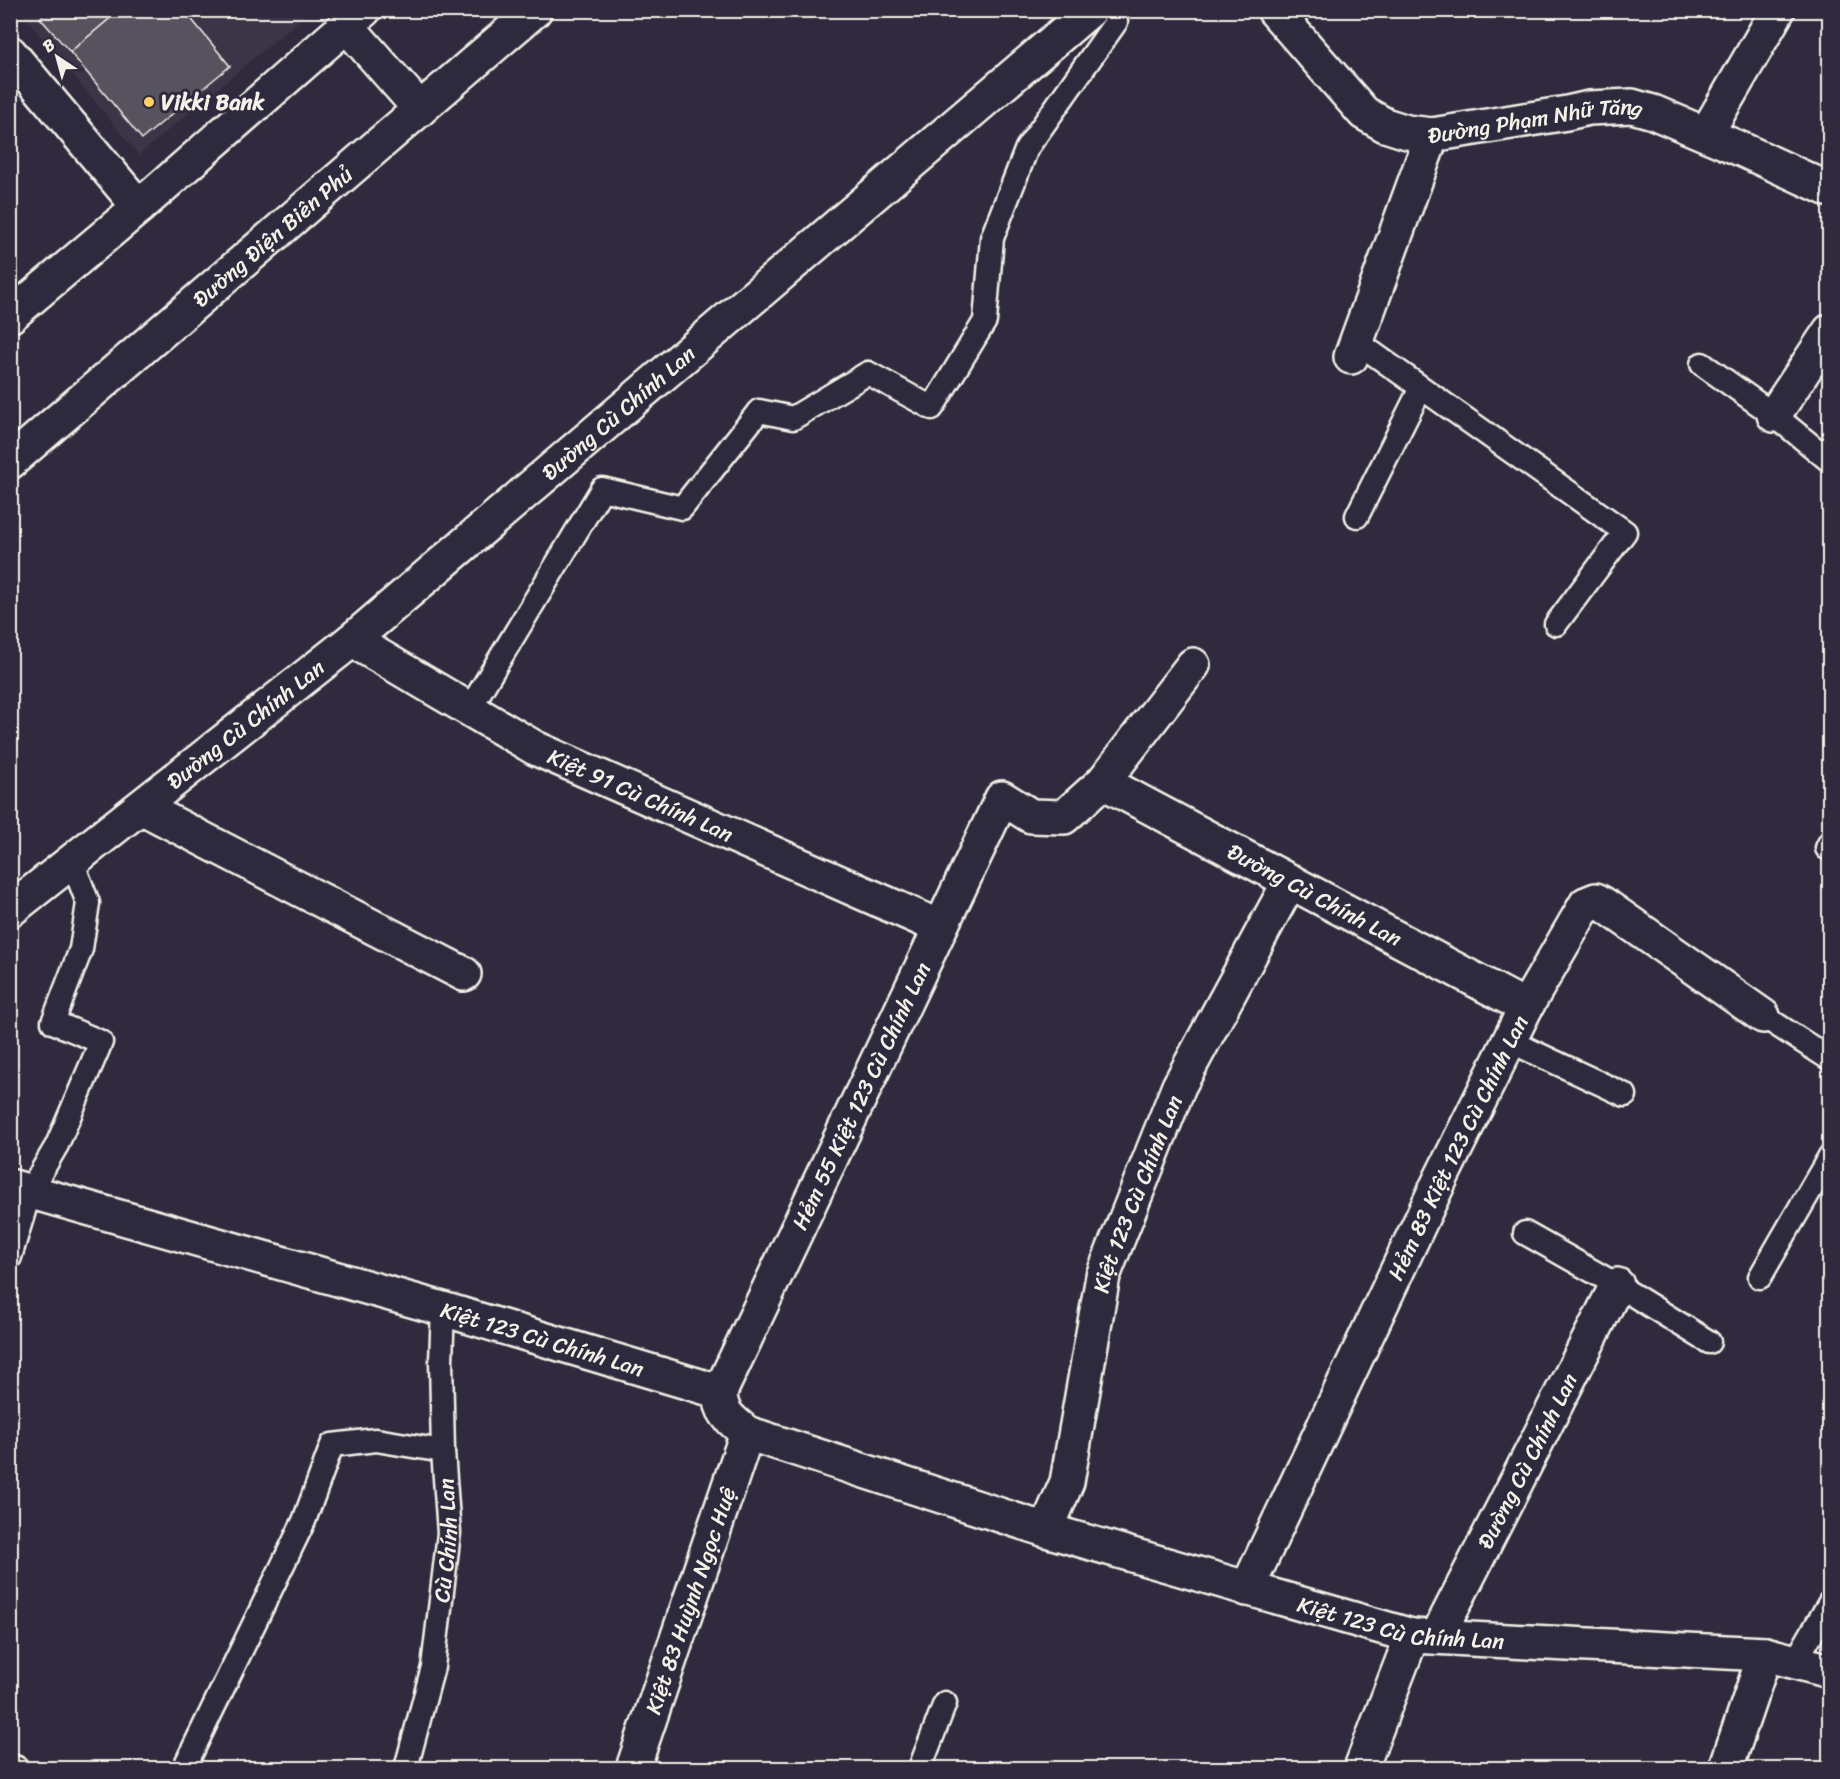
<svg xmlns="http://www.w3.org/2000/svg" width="1840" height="1779" viewBox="0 0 1840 1779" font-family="Sriracha,sans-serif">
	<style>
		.built { fill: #3b3647 }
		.building { fill: #56525f; stroke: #f4f1e8; stroke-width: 1.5 }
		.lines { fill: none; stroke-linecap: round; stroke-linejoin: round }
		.lane-casing { stroke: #f4f1e8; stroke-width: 27 }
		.street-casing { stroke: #f4f1e8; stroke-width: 38 }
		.primary-casing { stroke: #f4f1e8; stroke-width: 38 }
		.lane { stroke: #2f2a3d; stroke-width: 22 }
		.street { stroke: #2f2a3d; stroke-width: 33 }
		.primary { stroke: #2f2a3d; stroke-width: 33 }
		.poi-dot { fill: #ffd166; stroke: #2f2a3d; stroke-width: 2 }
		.labels { text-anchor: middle; stroke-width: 6; stroke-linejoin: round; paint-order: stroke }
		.poi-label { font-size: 22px; font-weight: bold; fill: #f4f1e8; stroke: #2f2a3d; text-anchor: start }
		.street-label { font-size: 22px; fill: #f4f1e8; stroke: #2f2a3d }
	</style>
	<rect width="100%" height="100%" fill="#2f2a3d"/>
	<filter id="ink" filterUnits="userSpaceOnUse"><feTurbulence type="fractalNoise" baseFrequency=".0167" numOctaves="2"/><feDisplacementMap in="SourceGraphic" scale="12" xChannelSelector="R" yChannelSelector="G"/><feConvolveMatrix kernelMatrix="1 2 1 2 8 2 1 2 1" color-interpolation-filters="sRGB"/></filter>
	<g filter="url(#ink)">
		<!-- built -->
		<path class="built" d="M 20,11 L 310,11 L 139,155 Z"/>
		<!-- building -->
		<g class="building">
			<path d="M 49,10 L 120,10 L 70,52 L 40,18 Z"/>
			<path d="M 120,10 L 184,10 L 230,66 L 142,139 L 70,52 Z"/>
		</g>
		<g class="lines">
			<defs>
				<g id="lane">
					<path d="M 1357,342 L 1625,532 L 1556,624"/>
					<path d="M 1702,364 L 1774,415 L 1830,461"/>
					<path d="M 1357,516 L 1421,388"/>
					<path d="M 469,710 L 602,489 L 682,508 L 759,411 L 793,418 L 868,373 L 932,408 L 985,321 L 992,238 L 1027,148 L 1116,22 L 1114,10"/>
					<path d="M 1827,848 L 1830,842"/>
					<path d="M 1763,1016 L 1830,1059"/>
					<path d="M 1510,1041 L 1625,1095"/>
					<path d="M 1525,1233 L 1617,1285 L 1709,1342"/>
					<path d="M 10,1257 L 30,1191 L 57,1145 L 101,1042 L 53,1022 L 81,949 L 88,903 L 72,861"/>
					<path d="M 1760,1277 L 1830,1156"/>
					<path d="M 1795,1662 L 1830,1602"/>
					<path d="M 10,1765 L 17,1768"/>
					<path d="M 184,1768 L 304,1521 L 332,1445 L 376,1440 L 443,1451"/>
					<path id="s1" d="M 406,1768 L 433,1667 L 449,1533 L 443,1451 L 441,1361 L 443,1309"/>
					<path d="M 920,1768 L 945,1703"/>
				</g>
				<g id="street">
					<path id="s2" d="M 1274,10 L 1364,113 L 1385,125 L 1407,132 L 1432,135 L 1567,113 L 1589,108 L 1632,106 L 1653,112 L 1743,150 L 1830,190"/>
					<path d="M 10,53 L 139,207"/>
					<path d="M 1706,134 L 1778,10"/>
					<path d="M 1351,357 L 1432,135"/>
					<path d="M 1774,415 L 1830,331"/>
					<path id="s3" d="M 352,640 L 535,748 L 940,927"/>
					<path id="s4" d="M 1103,782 L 1526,1007"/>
					<path d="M 141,807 L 464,974"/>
					<path id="s5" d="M 10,910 L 352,640 L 1090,10"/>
					<path id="s6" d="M 10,1186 L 443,1309 L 720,1392 C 720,1413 731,1420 747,1433 L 1046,1530 L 1412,1636 L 1765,1654 L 1830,1671"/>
					<path id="s7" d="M 720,1392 L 1002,798 L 1031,816 L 1064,817 L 1103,782 L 1193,665"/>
					<path id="s8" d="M 1046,1530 L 1067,1482 L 1103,1276 L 1179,1086 L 1290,881"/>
					<path id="s9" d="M 1247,1589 L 1441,1178 L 1526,1007 L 1586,904 L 1596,900 L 1603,904 L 1763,1016"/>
					<path id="s10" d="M 1437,1637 L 1617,1285"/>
					<path id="s11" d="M 633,1768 L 747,1433"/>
					<path d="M 1361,1768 L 1412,1636"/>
					<path d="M 1726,1768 L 1765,1654"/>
				</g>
				<g id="primary">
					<path d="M 347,26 L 420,109"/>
					<path d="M 10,316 L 139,207 L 364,10"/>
					<path id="s12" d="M 10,462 L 535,10"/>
				</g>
			</defs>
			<!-- lane casing -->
			<use href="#lane" class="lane-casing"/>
			<!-- street casing -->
			<use href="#street" class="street-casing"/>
			<!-- primary casing -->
			<use href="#primary" class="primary-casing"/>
			<!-- lane -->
			<use href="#lane" class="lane"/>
			<!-- street -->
			<use href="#street" class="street"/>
			<!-- primary -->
			<use href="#primary" class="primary"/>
		</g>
	</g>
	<!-- markers -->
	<circle class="poi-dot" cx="149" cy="102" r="6"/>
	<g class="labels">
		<!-- poi labels -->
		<g class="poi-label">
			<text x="161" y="110">Vikki Bank</text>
		</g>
		<!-- street labels -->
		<g class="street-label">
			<text dy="8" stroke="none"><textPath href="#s2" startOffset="314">Đường Phạm Nhữ Tăng</textPath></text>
			<text dy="8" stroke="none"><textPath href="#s12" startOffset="346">Đường Điện Biên Phủ</textPath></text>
			<text dy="8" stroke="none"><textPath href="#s5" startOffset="786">Đường Cù Chính Lan</textPath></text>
			<text dy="8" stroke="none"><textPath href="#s5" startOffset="300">Đường Cù Chính Lan</textPath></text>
			<text dy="8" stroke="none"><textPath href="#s3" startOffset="328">Kiệt 91 Cù Chính Lan</textPath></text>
			<text dy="8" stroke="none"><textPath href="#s4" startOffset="240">Đường Cù Chính Lan</textPath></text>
			<text dy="8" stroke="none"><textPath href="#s7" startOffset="328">Hẻm 55 Kiệt 123 Cù Chính Lan</textPath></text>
			<text dy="8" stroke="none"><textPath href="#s9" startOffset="489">Hẻm 83 Kiệt 123 Cù Chính Lan</textPath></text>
			<text dy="8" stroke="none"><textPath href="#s8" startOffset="350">Kiệt 123 Cù Chính Lan</textPath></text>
			<text dy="8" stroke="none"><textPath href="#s6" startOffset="554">Kiệt 123 Cù Chính Lan</textPath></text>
			<text dy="8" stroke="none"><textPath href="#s10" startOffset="198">Đường Cù Chính Lan</textPath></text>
			<text dy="8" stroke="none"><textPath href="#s1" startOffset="232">Cù Chính Lan</textPath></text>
			<text dy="8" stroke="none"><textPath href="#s11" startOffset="177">Kiệt 83 Huỳnh Ngọc Huệ</textPath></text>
			<text dy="8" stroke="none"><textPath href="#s6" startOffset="1473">Kiệt 123 Cù Chính Lan</textPath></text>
		</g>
	</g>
	<!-- margin -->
	<rect width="1840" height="1779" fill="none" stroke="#2f2a3d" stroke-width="36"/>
	<rect x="18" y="18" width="1804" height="1743" fill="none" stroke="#f4f1e8" stroke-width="2" filter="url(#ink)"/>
	<!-- north arrow -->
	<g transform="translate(57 57) rotate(324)" stroke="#2f2a3d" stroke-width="4.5" paint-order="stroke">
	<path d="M0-4.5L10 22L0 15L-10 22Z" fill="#f4f1e8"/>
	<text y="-9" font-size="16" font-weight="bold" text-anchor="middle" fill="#f4f1e8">B</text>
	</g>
</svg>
